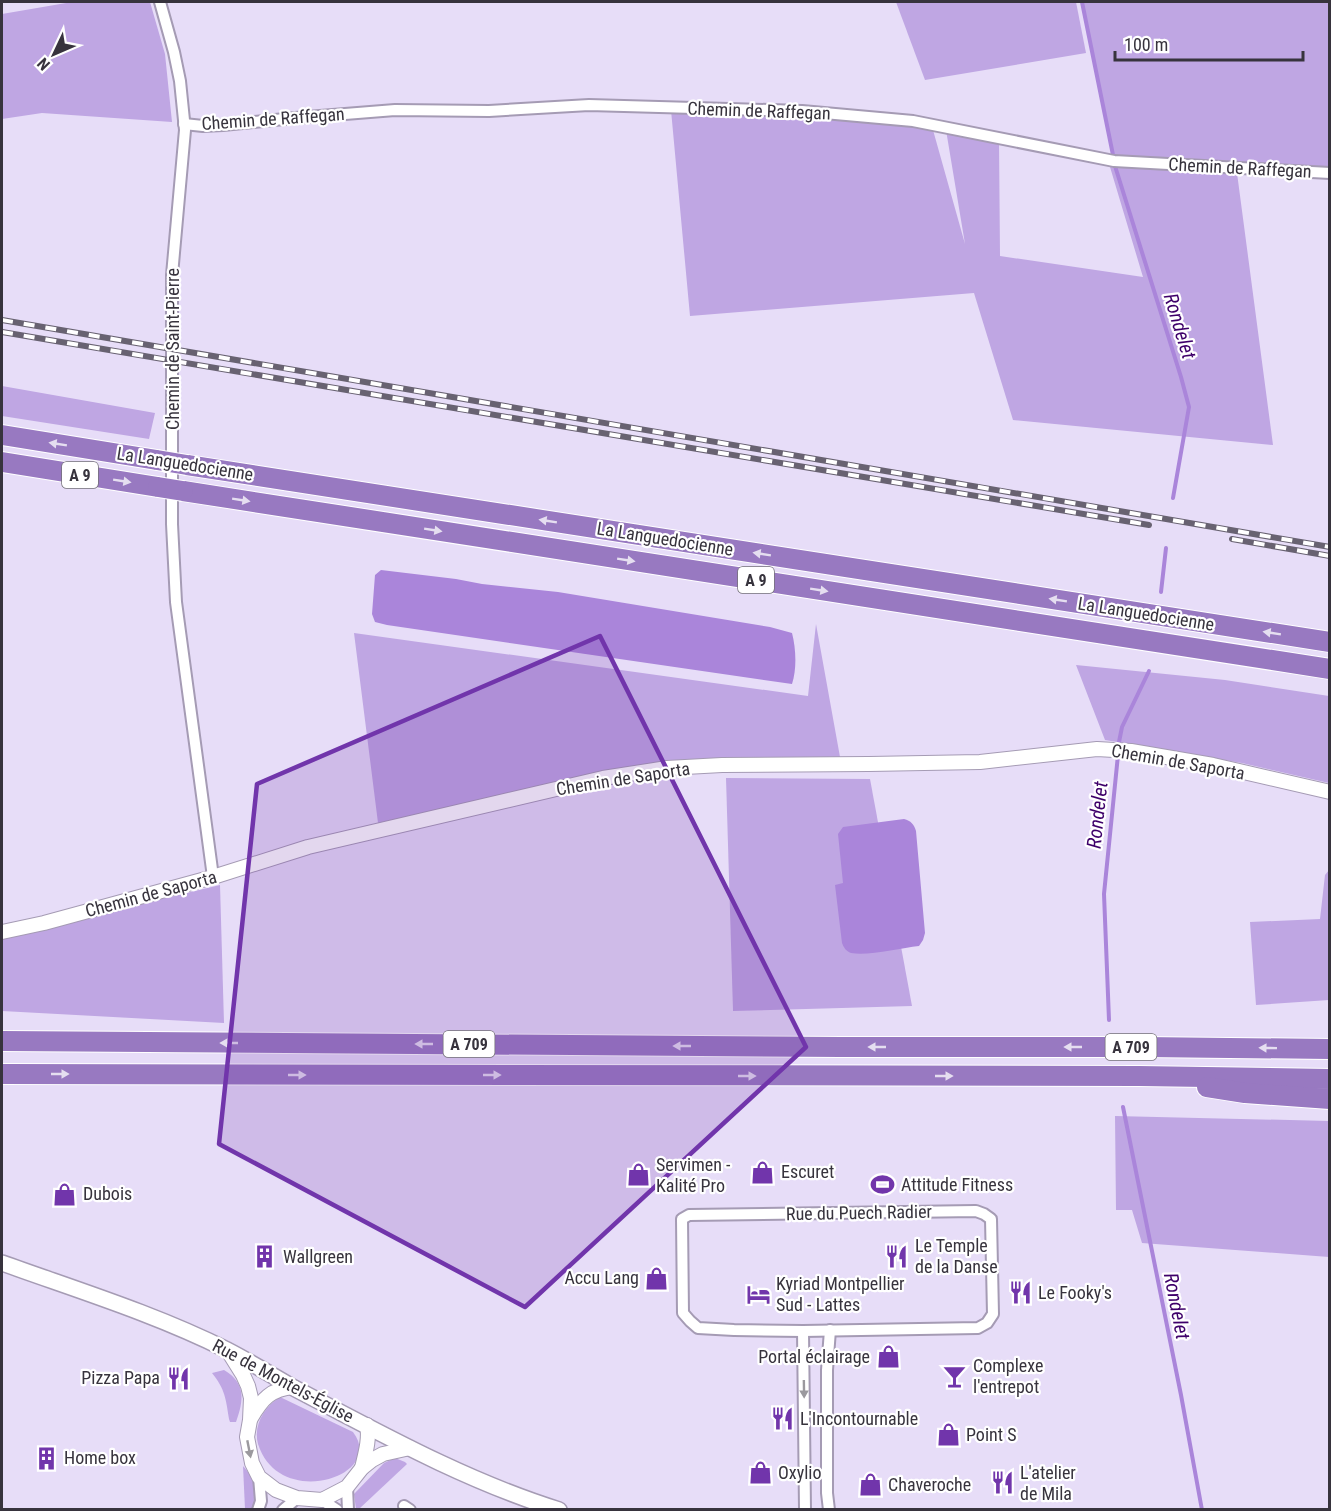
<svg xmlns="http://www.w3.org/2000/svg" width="1331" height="1511" viewBox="0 0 1331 1511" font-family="'Roboto Condensed',sans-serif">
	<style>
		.green { fill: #bfa6e3 }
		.water { fill: #aa85da }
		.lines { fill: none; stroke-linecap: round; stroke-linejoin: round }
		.stream { stroke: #aa85da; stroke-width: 4 }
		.minor-casing { stroke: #a59bb4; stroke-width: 14 }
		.tertiary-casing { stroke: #a59bb4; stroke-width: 16 }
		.secondary-casing { stroke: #a59bb4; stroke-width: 18 }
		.motorway-casing { stroke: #fff; stroke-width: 22 }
		.minor { stroke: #fff; stroke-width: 10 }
		.tertiary { stroke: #fff; stroke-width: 14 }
		.secondary { stroke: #fff; stroke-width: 15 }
		.motorway { stroke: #9879c1; stroke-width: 20 }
		.rail-casing { stroke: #686271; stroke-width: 6 }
		.rail { stroke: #fff; stroke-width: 4; stroke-dasharray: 11; stroke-linecap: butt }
		.motorway-bridge-casing { stroke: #fff; stroke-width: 22; stroke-linecap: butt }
		.motorway-bridge { stroke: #9879c1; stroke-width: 20 }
		.oneway { fill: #e5def0 }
		.oneway2 { fill: #9b999e }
		.marked { fill: #7135ab; fill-opacity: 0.2; stroke: #7135ab; stroke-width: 4.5; stroke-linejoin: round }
		.labels { text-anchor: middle; stroke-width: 4.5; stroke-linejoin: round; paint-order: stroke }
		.shield { fill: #fff; stroke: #737077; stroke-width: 1.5 }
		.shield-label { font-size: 16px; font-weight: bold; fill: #37333d }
		.street-label { font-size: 18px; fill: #37333d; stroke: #fff }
		.poi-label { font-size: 18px; fill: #37333d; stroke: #fff; text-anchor: start }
		.water-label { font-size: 20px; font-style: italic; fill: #3e006a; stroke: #fff }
	</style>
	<rect width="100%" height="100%" fill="#e7ddf8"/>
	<!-- green -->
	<g class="green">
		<path d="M 72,2 L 150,2 L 165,54 L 172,122 L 42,113 L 2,119 L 2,14 Z"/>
		<path d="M 896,2 L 1076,2 L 1086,53 L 925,80 Z"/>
		<path d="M 1083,2 L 1329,2 L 1329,168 L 1242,164 L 1114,155 Z"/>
		<path d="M 671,110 L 785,111 L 933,130 L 965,244 L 946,130 L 999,140 L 1000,256 L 1143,277 L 1110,167 L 1237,173 L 1273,445 L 1013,420 L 974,293 L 690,316 Z"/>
		<path d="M 2,386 L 155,413 L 149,439 L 2,416 Z"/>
		<path d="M 816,624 L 840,757 L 726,758 L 668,761 L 604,771 L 378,823 L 354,633 L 808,696 Z"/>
		<path d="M 1076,665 L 1225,680 L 1329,696 L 1329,783 L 1242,763 L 1105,740 Z"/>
		<path d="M 726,778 L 870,779 L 912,1006 L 733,1011 Z"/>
		<path d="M 1329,870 L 1329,1000 L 1256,1005 L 1250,922 L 1320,919 L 1325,875 Z"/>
		<path d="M 220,885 L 224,1023 L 2,1011 L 2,937 Z"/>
		<path d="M 1115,1116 L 1329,1121 L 1329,1257 L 1142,1243 L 1132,1210 L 1116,1210 Z"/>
		<path d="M 224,1370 C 246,1383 244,1400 236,1422 L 230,1422 L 229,1419 C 226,1399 225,1389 212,1373 Z"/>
		<path d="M 280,1397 L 353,1432 C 387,1476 279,1511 258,1444 C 253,1425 264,1407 280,1397 Z"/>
		<path d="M 395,1458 L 405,1462 L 407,1464 L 359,1509 L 356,1509 L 354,1494 L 384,1463 Z"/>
		<path d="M 243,1466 C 255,1479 258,1492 254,1509 L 245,1509 Z"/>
	</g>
	<!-- water -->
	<g class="water">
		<path d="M 381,570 L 456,579 L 482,584 L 558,592 L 770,627 L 792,633 C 796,648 797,669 792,684 L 387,625 L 375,622 L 372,614 L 375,575 Z"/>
		<path d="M 904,819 C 911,821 914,824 916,831 L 925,933 L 923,940 L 919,946 C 900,948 869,956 851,953 C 846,951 844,948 842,943 L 835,885 L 843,883 L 838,834 L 843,827 Z"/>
	</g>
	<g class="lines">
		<!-- stream -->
		<g class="stream">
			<path d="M 1082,2 L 1113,155"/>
			<path d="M 1115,166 L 1181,377 L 1189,407 L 1173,498"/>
			<path d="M 1161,592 L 1166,548"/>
			<path d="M 1119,742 L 1122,727 L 1149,671"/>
			<path d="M 1109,1020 L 1104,894 L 1118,755"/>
			<path d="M 1123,1107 L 1181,1395 L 1202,1510"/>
		</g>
		<defs>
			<g id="minor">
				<path d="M 160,2 L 174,52 L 180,81 L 185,130 L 172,275 L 172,524 L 176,602 L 213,877"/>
				<path d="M 184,124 L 203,126 L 223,125 L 295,118 L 395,110 L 489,111 L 589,105 L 802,111 L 913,121 L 1114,161 L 1330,173"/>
				<path d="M 976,1211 L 984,1214 L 991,1219 L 993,1314 L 987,1323 L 978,1328 L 803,1331 L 734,1330 L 698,1328 L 690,1321 L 683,1313 L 682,1219 L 689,1215 Z"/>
				<path d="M 803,1331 L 805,1510"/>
				<path d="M 347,1487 L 348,1510"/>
				<path d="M 322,1500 L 337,1510"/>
				<path d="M 404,1506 L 410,1510"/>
				<path d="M 258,1510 L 261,1501 L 259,1477"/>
				<path d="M 283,1510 L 297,1498"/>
				<path d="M 829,1510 L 827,1493 L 827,1370 L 830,1330"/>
			</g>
			<g id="tertiary">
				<path d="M 2,932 L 44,923 L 213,877 L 308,847 L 603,778 L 667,768 L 722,765 L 869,764 L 980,762 L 1097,749 L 1131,751 L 1213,765 L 1330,792"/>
				<path d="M 228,1351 L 243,1375 L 248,1386 L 251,1398 L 250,1420 L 247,1437 L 252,1463 L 259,1477 L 276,1490 L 297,1498 L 322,1500 L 347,1487 L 362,1468 L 372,1460 L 383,1454 L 410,1448"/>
				<path d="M 251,1418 C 262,1399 271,1389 293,1387"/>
				<path d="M 362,1468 C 365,1455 370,1439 367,1425"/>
			</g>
			<path id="secondary" d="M 2,1263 C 77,1290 155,1314 227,1350 C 250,1362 272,1375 294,1388 C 380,1433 466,1481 559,1510"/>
			<g id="motorway">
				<path d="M 2,435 L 157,460"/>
				<path d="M 2,462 L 158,487"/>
				<path d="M 187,465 L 1330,642"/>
				<path d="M 183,491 L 1330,669"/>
				<path d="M 2,1041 L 841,1047 L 1144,1047 L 1330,1049"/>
				<path d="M 2,1074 L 1139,1076 L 1330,1079"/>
				<path d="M 1207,1087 L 1245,1093 L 1330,1099"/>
			</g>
		</defs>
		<!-- minor casing -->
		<use href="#minor" class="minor-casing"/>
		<!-- tertiary casing -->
		<use href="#tertiary" class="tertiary-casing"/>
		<!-- secondary casing -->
		<use href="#secondary" class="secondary-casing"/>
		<!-- motorway casing -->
		<use href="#motorway" class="motorway-casing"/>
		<!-- minor -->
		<use href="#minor" class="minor"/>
		<!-- tertiary -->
		<use href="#tertiary" class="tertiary"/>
		<!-- secondary -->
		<use href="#secondary" class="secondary"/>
		<!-- motorway -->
		<use href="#motorway" class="motorway"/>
		<defs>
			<g id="rail">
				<path d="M 2,320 L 1330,547"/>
				<path d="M 2,332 L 1149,525"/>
				<path d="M 1232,539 L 1330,556"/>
			</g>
		</defs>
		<!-- rail casing -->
		<use href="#rail" class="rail-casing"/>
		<!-- rail -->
		<use href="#rail" class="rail"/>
		<defs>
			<g id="motorway-bridge">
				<path d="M 157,460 L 187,465"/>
				<path d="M 158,487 L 183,491"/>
			</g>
		</defs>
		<!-- motorway-bridge casing -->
		<use href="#motorway-bridge" class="motorway-bridge-casing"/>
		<!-- motorway-bridge -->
		<use href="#motorway-bridge" class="motorway-bridge"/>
	</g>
	<!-- one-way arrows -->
	<defs><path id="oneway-solid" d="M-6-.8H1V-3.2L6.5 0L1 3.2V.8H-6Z" transform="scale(1.5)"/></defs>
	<g class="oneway">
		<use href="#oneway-solid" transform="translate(58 444) rotate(-171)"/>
		<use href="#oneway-solid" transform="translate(122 481) rotate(9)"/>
		<use href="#oneway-solid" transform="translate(241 500) rotate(9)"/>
		<use href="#oneway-solid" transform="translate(548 521) rotate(-171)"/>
		<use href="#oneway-solid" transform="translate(433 530) rotate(9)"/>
		<use href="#oneway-solid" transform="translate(762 554) rotate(-171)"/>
		<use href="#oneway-solid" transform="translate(626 560) rotate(9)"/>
		<use href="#oneway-solid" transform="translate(819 590) rotate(9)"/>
		<use href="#oneway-solid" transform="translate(1058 600) rotate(-171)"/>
		<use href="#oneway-solid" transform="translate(1272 633) rotate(-171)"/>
		<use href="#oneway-solid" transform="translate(229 1043) rotate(-180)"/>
		<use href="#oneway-solid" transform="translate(424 1044) rotate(-180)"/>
		<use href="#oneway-solid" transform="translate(682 1046) rotate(-180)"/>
		<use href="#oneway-solid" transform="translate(877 1047) rotate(180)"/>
		<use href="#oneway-solid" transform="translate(1073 1047) rotate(180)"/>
		<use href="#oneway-solid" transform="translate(1268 1048) rotate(-179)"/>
		<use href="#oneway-solid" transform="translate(60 1074)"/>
		<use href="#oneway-solid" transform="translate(297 1075)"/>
		<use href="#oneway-solid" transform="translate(492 1075)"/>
		<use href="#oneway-solid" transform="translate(747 1076)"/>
		<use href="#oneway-solid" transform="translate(944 1076)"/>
	</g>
	<g class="oneway2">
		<use href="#oneway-solid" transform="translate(804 1389) rotate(89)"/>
		<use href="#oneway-solid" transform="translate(249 1449) rotate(79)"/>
	</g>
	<!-- marked area -->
	<path class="marked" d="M 600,636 L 806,1047 L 525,1307 L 219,1144 L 257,784 Z"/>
	<!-- icons -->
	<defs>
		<symbol id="shop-bare" viewBox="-9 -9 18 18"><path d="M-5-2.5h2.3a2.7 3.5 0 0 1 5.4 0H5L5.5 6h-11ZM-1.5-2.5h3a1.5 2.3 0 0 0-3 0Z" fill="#7135ab" stroke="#fff" stroke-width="2.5" paint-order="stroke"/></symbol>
		<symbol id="stadium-bare" viewBox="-9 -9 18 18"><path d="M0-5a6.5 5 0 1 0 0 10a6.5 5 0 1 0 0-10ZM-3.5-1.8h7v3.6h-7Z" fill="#7135ab" stroke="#fff" stroke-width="2.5" paint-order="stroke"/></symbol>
		<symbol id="restaurant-bare" viewBox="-9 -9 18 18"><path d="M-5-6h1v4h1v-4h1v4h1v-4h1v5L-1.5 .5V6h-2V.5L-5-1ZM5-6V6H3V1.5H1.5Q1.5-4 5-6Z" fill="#7135ab" stroke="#fff" stroke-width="2.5" paint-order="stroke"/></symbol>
		<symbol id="building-bare" viewBox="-9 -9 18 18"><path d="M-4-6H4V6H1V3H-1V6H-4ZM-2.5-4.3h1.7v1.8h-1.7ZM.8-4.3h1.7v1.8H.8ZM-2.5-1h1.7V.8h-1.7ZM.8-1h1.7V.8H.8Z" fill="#7135ab" stroke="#fff" stroke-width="2.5" paint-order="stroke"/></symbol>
		<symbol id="hotel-bare" viewBox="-9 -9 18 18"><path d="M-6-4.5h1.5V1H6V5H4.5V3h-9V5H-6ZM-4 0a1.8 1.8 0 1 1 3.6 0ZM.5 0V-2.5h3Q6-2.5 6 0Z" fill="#7135ab" stroke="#fff" stroke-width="2.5" paint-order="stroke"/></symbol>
		<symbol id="bar-bare" viewBox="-9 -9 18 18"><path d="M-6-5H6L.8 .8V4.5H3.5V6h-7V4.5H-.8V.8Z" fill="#7135ab" stroke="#fff" stroke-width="2.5" paint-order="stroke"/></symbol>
	</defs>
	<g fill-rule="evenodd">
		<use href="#shop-bare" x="746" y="1156" width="33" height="33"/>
		<use href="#shop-bare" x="622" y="1158" width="33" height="33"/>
		<use href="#stadium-bare" x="866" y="1168" width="33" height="33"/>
		<use href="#shop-bare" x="48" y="1178" width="33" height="33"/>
		<use href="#restaurant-bare" x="880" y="1240" width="33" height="33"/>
		<use href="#building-bare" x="248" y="1240" width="33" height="33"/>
		<use href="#shop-bare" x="640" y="1262" width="33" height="33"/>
		<use href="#restaurant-bare" x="1004" y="1276" width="33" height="33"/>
		<use href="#hotel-bare" x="742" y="1278" width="33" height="33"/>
		<use href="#shop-bare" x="872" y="1340" width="33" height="33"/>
		<use href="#bar-bare" x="938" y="1360" width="33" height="33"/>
		<use href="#restaurant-bare" x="162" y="1362" width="33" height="33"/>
		<use href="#restaurant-bare" x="766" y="1402" width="33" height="33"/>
		<use href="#shop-bare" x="932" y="1418" width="33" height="33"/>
		<use href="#building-bare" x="30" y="1442" width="33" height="33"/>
		<use href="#shop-bare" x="744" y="1456" width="33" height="33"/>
		<use href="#restaurant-bare" x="986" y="1466" width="33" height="33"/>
		<use href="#shop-bare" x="854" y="1468" width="33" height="33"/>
	</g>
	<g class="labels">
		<!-- shield labels -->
		<g class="shield">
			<rect x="62" y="462" width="36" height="26" rx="4.5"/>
			<rect x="738" y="567" width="36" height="26" rx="4.5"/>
			<rect x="443.5" y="1031" width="51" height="26" rx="4.5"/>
			<rect x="1105.5" y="1034" width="51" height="26" rx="4.5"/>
		</g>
		<g class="shield-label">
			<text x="80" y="481">A 9</text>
			<text x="756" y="586">A 9</text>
			<text x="469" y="1050">A 709</text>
			<text x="1131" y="1053">A 709</text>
		</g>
		<!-- street labels -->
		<g class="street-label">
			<text transform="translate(759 111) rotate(2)" y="6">Chemin de Raffegan</text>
			<text transform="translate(273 119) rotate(-4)" y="6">Chemin de Raffegan</text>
			<text transform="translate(1240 168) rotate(3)" y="6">Chemin de Raffegan</text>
			<text transform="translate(173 349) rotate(-90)" y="6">Chemin de Saint-Pierre</text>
			<text transform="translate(185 464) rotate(9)" y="6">La Languedocienne</text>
			<text transform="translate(665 539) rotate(9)" y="6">La Languedocienne</text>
			<text transform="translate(1146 614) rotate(9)" y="6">La Languedocienne</text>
			<text transform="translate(1178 762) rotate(10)" y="6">Chemin de Saporta</text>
			<text transform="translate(623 779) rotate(-9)" y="6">Chemin de Saporta</text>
			<text transform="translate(151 894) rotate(-15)" y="6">Chemin de Saporta</text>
			<text transform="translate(859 1213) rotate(-1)" y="6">Rue du Puech Radier</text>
			<text transform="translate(283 1381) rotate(28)" y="6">Rue de Montels-Église</text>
		</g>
		<!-- poi labels -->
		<g class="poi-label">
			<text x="656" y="1171">Servimen -<tspan x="656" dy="21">Kalité Pro</tspan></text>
			<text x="781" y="1178">Escuret</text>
			<text x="901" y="1191">Attitude Fitness</text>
			<text x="83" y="1200">Dubois</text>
			<text x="915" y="1252">Le Temple<tspan x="915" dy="21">de la Danse</tspan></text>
			<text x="283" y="1263">Wallgreen</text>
			<text x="639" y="1284" text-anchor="end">Accu Lang</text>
			<text x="776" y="1290">Kyriad Montpellier<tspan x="776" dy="21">Sud - Lattes</tspan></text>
			<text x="1038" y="1299">Le Fooky's</text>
			<text x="870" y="1363" text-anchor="end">Portal éclairage</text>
			<text x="973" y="1372">Complexe<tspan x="973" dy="21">l'entrepot</tspan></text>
			<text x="160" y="1384" text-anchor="end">Pizza Papa</text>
			<text x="800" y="1425">L'Incontournable</text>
			<text x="966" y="1441">Point S</text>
			<text x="64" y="1464">Home box</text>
			<text x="778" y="1479">Oxylio</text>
			<text x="1020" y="1479">L'atelier<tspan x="1020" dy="21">de Mila</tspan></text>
			<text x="888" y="1491">Chaveroche</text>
		</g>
		<!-- water labels -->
		<g class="water-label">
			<text transform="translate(1180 326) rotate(73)" y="7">Rondelet</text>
			<text transform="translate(1097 815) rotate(-84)" y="7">Rondelet</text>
			<text transform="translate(1177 1306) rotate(79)" y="7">Rondelet</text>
		</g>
	</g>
	<!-- border -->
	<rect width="1331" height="1511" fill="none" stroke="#37333d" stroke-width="6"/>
	<!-- north arrow -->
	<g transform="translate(54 54) rotate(226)" stroke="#ffffff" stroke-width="4.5" paint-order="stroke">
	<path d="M0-4.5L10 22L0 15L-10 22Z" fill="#37333d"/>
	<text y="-9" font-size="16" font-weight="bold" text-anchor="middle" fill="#37333d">N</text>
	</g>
	<!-- scale -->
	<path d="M1115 51v9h188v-9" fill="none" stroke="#37333d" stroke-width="3"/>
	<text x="1124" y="51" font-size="18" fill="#37333d" stroke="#ffffff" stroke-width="4.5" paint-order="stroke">100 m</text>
</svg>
